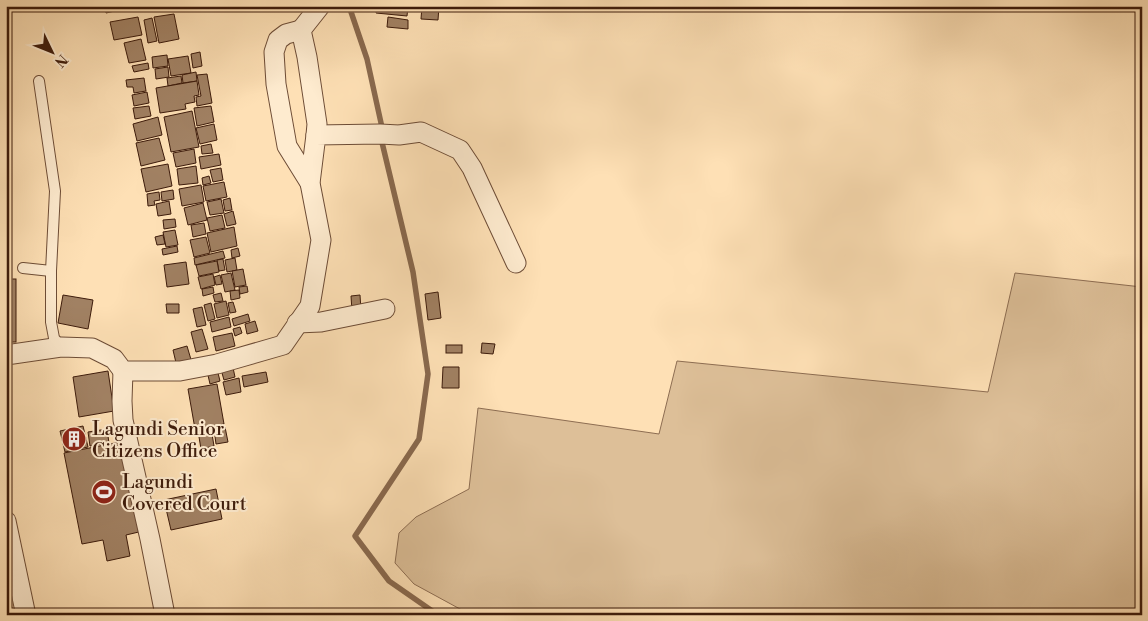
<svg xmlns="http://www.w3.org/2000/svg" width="1148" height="621" viewBox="0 0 1148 621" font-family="'Libre Bodoni',serif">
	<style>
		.green { fill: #ddbf98; stroke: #8d6d52 }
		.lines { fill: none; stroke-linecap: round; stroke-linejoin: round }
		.stream { stroke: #89694e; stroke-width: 5.5 }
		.building { fill: #a18163; stroke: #3d1b0b }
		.lane-casing { stroke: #6d4c36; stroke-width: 12 }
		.street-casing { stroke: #6d4c36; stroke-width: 21 }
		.lane { stroke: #feebcf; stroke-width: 10 }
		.street { stroke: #feebcf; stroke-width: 19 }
		.labels { text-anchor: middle; stroke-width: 4; stroke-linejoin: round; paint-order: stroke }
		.poi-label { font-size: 19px; fill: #3d1b0b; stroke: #feebcf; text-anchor: start }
	</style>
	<rect width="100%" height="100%" fill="#fee0b5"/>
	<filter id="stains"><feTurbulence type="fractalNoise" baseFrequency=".004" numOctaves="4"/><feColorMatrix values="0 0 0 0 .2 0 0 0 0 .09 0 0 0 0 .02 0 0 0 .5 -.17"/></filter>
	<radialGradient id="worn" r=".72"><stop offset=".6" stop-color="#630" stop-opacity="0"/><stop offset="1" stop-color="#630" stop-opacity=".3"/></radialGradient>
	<!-- green -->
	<path class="green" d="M 1015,273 L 1142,287 L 1142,615 L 471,615 L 414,584 L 395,563 L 399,533 L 416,517 L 469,489 L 478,408 L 659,434 L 677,361 L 988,392 Z"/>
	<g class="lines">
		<!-- stream -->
		<path class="stream" d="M 349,6 L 367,59 L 383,132 L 380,134 L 413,272 L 428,374 L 419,439 L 355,536 L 389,581 L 438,615"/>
	</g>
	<!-- building -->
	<g class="building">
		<path d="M 105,6 L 128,6 L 128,8 L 106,13 Z"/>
		<path d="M 377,6 L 408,6 L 407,16 L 376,13 Z"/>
		<path d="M 422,6 L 439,6 L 438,20 L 421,19 Z"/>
		<path d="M 174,14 L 179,39 L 159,43 L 154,17 Z"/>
		<path d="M 138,17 L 142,35 L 114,40 L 110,22 Z"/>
		<path d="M 388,17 L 408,20 L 408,29 L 387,27 Z"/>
		<path d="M 152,18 L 157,41 L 148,43 L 144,20 Z"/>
		<path d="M 141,39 L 146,60 L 129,63 L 124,43 Z"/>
		<path d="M 200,52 L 202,66 L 193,68 L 191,54 Z"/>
		<path d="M 167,55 L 168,66 L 153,68 L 152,57 Z"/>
		<path d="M 188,56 L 191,73 L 171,76 L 168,59 Z"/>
		<path d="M 148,63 L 149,69 L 134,72 L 132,66 Z"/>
		<path d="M 168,67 L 169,77 L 156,79 L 155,69 Z"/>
		<path d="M 196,72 L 197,81 L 183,83 L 182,75 Z"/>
		<path d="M 207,74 L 212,103 L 197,106 L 196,97 L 201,96 L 197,75 Z"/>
		<path d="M 181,76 L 182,83 L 168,86 L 167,78 Z"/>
		<path d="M 144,78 L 146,91 L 134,93 L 133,87 L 127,87 L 126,80 Z"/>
		<path d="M 197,81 L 199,95 L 194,96 L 195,102 L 185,104 L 186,109 L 160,113 L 156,88 Z"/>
		<path d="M 147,92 L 149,103 L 134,106 L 132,95 Z"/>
		<path d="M 149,106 L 151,116 L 135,119 L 133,108 Z"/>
		<path d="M 211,106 L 214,122 L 197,126 L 194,108 Z"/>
		<path d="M 192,111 L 199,147 L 171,152 L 164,117 Z"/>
		<path d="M 158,117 L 162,135 L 137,141 L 133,124 Z"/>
		<path d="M 214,124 L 217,140 L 200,144 L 196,128 Z"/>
		<path d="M 159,138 L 165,160 L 141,166 L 136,143 Z"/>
		<path d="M 211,144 L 213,153 L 202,154 L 201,146 Z"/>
		<path d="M 194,149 L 196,163 L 176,167 L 173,153 Z"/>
		<path d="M 219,154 L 221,165 L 201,169 L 199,157 Z"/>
		<path d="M 168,164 L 172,186 L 146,192 L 141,169 Z"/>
		<path d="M 196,166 L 198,183 L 179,185 L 177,169 Z"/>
		<path d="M 221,168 L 223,180 L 213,182 L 210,170 Z"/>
		<path d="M 209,176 L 211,183 L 203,185 L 202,178 Z"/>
		<path d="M 224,182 L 227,197 L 206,201 L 203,186 Z"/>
		<path d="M 201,185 L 204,202 L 182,206 L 179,189 Z"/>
		<path d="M 173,190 L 174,199 L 162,201 L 161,192 Z"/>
		<path d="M 159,192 L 160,200 L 154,201 L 155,205 L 148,206 L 147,194 Z"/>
		<path d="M 230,198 L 232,210 L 225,211 L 223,200 Z"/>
		<path d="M 221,199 L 224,213 L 210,215 L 207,202 Z"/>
		<path d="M 169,201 L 171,214 L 158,216 L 156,204 Z"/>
		<path d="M 203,203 L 207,220 L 188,225 L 184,208 Z"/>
		<path d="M 233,211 L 236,224 L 227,226 L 224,214 Z"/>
		<path d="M 222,215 L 225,228 L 210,231 L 207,218 Z"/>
		<path d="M 175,219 L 176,227 L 164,229 L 163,220 Z"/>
		<path d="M 204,223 L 206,234 L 193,237 L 191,225 Z"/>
		<path d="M 234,227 L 237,246 L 211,252 L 207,233 Z"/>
		<path d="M 175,230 L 178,245 L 166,247 L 163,232 Z"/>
		<path d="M 163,235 L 165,244 L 157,245 L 155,237 Z"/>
		<path d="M 206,237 L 210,253 L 194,257 L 190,240 Z"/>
		<path d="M 177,246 L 178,252 L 163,255 L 162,249 Z"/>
		<path d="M 238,248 L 240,256 L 232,258 L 231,250 Z"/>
		<path d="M 223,251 L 225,258 L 195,265 L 194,258 Z"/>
		<path d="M 235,258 L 237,270 L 227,272 L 225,260 Z"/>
		<path d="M 223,259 L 225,270 L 219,271 L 217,260 Z"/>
		<path d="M 217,261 L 219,272 L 199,276 L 196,265 Z"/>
		<path d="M 186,262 L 189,284 L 167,287 L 164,265 Z"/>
		<path d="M 243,269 L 246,285 L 235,287 L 232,271 Z"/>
		<path d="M 231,273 L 235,290 L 225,292 L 221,275 Z"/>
		<path d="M 213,274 L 215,285 L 201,289 L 198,277 Z"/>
		<path d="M 220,275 L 222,284 L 216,285 L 214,277 Z"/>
		<rect x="6" y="279" width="10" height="63"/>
		<path d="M 247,286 L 248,292 L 240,294 L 239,287 Z"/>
		<path d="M 213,287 L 214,293 L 203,296 L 202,289 Z"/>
		<path d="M 239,290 L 240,298 L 231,300 L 230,291 Z"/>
		<path d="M 438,292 L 441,318 L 428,320 L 425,294 Z"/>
		<path d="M 221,293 L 223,301 L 215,302 L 213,295 Z"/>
		<path d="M 63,295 L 93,300 L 88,329 L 58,323 Z"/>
		<path d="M 360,295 L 361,310 L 352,311 L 351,296 Z"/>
		<path d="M 226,301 L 229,315 L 217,318 L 214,304 Z"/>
		<path d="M 233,302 L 236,312 L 230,313 L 228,303 Z"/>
		<path d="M 211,303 L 215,319 L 208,321 L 204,305 Z"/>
		<path d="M 166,304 L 179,304 L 179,313 L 167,313 Z"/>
		<path d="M 202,307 L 206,325 L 197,327 L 193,309 Z"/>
		<path d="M 248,314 L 250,321 L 234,326 L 232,319 Z"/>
		<path d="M 229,317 L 231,327 L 212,332 L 210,322 Z"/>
		<path d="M 255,321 L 258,331 L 247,334 L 245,324 Z"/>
		<path d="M 240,327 L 242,333 L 235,336 L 233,329 Z"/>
		<path d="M 202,329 L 208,349 L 196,352 L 191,332 Z"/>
		<path d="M 232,333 L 235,346 L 216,351 L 213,337 Z"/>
		<path d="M 482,343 L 495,344 L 493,354 L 481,353 Z"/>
		<rect x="446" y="345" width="16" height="8"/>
		<path d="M 187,346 L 192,363 L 177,367 L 173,350 Z"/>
		<path d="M 232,363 L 235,377 L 224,380 L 220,366 Z"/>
		<path d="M 443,367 L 459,367 L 459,388 L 442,388 Z"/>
		<path d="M 217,369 L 220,381 L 210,384 L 207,371 Z"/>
		<path d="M 108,371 L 114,411 L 79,417 L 73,377 Z"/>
		<path d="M 266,372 L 268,382 L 244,387 L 242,376 Z"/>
		<path d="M 239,378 L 241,392 L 226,395 L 223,382 Z"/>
		<path d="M 217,384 L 224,424 L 195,429 L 188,389 Z"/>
		<path d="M 83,426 L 88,447 L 65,452 L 60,431 Z"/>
		<path d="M 225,427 L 228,442 L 216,444 L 214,429 Z"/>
		<path d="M 211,428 L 214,446 L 201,449 L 198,431 Z"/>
		<path d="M 107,429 L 109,443 L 90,446 L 88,432 Z"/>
		<path d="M 125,441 L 143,531 L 126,535 L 130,556 L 107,561 L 103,540 L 82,544 L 64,453 Z"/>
		<path d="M 216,489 L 222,519 L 171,530 L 164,500 Z"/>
	</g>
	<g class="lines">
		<defs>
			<g id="lane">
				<path d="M 39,81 L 55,191 L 51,271 L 51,322 L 54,338 L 61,347"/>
				<path d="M 23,268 L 51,271"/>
			</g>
			<g id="street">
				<path d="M 301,30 L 286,34 L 278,40 L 274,52 L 276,84 L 287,146 L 310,183"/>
				<path d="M 316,135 L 317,124 L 307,57 L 301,30 L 320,6"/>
				<path d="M 297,323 L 321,322 L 385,309"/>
				<path d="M 6,355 L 61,347 L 92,348 L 114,359 L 123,371 L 180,371 L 217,364 L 283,345 L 310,306 L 321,240 L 310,183 L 316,135 L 380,134 L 399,135 L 421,132 L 460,150 L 472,168 L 516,263"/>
				<path d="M 123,371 L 122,401 L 123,420 L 150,539 L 165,615"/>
				<path d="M 6,521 L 25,611"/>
			</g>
		</defs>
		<!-- lane casing -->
		<use href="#lane" class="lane-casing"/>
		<!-- street casing -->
		<use href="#street" class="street-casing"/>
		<!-- lane -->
		<use href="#lane" class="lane"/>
		<!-- street -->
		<use href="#street" class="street"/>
	</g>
	<!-- icons -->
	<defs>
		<symbol id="building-disc" viewBox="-11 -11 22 22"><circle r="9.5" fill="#8f2418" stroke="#feebcf"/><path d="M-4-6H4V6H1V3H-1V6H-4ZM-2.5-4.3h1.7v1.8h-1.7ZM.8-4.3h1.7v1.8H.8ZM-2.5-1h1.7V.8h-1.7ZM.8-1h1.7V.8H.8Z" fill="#fff"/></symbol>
		<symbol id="stadium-disc" viewBox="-11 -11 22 22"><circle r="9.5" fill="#8f2418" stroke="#feebcf"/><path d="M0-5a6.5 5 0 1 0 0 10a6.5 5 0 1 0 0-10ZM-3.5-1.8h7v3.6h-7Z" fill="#fff"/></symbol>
	</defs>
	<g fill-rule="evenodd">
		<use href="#building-disc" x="60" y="425" width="28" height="28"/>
		<use href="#stadium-disc" x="90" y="478" width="28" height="28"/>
	</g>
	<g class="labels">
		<!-- poi labels -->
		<g class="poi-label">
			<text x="92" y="435">Lagundi Senior<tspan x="92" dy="22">Citizens Office</tspan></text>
			<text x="122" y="488">Lagundi<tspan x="122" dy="22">Covered Court</tspan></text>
		</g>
	</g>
	<!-- margin -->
	<rect width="1148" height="621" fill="none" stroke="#fee0b5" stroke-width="25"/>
	<rect x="8" y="8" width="1133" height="606" fill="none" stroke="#3d1b0b" stroke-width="2.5"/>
	<rect x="12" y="12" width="1123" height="596" fill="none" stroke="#3d1b0b"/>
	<!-- north arrow -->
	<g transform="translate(52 52) rotate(133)" stroke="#feebcf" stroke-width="4" paint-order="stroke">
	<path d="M0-4L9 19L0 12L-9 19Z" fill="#3d1b0b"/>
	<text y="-8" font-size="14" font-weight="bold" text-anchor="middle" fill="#3d1b0b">N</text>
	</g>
	<rect width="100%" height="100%" filter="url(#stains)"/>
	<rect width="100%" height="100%" fill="url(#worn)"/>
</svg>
